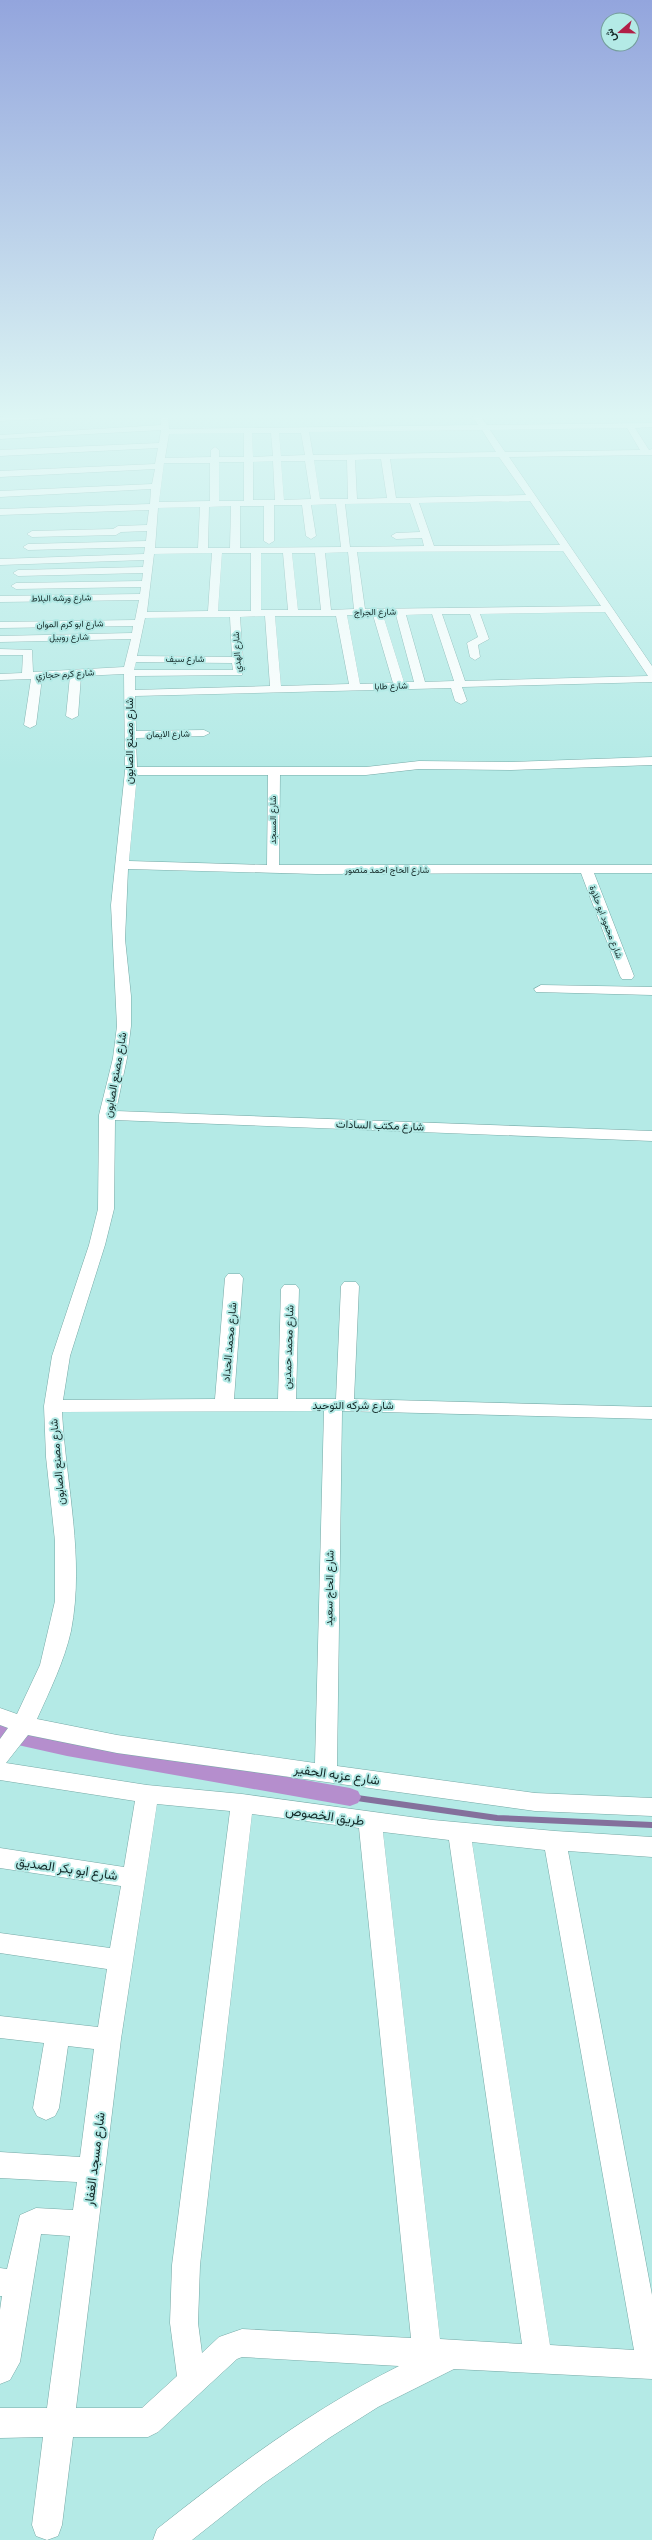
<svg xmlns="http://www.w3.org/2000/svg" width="652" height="2540" viewBox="0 0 652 2540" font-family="Overpass,Vazirmatn,sans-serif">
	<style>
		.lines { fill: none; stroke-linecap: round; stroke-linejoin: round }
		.stream { stroke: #84709c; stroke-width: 6 }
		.canal { fill: #b58ecd; fill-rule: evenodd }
		.street-casing { stroke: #76a9a6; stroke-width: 1 }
		.street { fill: #fff; fill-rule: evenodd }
		.labels { text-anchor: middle; stroke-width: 4; stroke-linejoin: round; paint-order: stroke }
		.far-street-label { font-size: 9px; fill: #132928; stroke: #b4eae6 }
		.street-label { font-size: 11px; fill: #132928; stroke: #b4eae6 }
		.near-street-label { font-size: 13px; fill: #132928; stroke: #b4eae6 }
	</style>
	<rect width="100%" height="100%" fill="#b4eae6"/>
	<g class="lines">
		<!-- stream -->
		<path class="stream" d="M 350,1797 L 497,1818 L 652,1825"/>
		<!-- canal -->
		<path class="canal" d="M 0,1723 L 67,1738 L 350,1788 L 358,1791 L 361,1797 L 358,1803 L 350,1806 L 67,1756 L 0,1741 Z"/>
		<defs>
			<g id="street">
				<path d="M 48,414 L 98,414 L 94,416 L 0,421 L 0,417 Z"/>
				<path d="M 160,414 L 168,414 L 169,429 L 478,425 L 471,414 L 479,414 L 487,425 L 652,423 L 652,427 L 635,428 L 649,450 L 652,449 L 652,455 L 509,457 L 652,666 L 652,682 L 462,687 L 467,701 L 461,704 L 455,701 L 451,688 L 135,696 L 136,731 L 204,730 L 210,733 L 204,736 L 136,738 L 137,767 L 366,767 L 419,761 L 511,762 L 652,757 L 652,765 L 511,770 L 419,769 L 366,775 L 280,775 L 279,865 L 652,865 L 652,873 L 594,873 L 634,976 L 632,979 L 622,979 L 620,976 L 581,873 L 316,874 L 128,869 L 125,939 L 131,996 L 131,1026 L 127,1058 L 116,1111 L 652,1131 L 652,1141 L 115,1120 L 114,1209 L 105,1245 L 70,1356 L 63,1400 L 215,1399 L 225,1278 L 228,1274 L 240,1274 L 243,1278 L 234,1399 L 278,1399 L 281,1289 L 284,1285 L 296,1285 L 299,1289 L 296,1399 L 336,1399 L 341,1286 L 344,1282 L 356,1282 L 359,1286 L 354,1399 L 652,1407 L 652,1419 L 342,1411 L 337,1766 L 535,1793 L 652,1798 L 652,1816 L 535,1811 L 117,1753 L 28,1735 L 6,1763 L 147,1785 L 242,1794 L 433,1820 L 555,1831 L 652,1837 L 652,1857 L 568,1851 L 652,2295 L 652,2379 L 454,2369 L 378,2407 L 329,2438 L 263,2484 L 192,2540 L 153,2540 L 157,2529 C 234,2468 311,2410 399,2366 L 242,2357 L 237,2359 L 158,2432 L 148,2437 L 73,2437 L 62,2525 L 58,2536 L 47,2540 L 36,2536 L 32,2525 L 43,2437 L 0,2438 L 0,2408 L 47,2408 L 70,2236 L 41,2234 L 20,2362 L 10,2380 L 0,2384 L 0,2310 L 2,2296 L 0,2296 L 0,2268 L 7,2269 L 20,2215 L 36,2208 L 73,2210 L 77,2182 L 0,2178 L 0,2152 L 80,2157 L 94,2049 L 68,2046 L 59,2108 L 55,2116 L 46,2120 L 37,2116 L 33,2108 L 44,2043 L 0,2038 L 0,2016 L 98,2027 L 107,1969 L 0,1953 L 0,1933 L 110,1948 L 121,1886 L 0,1868 L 0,1848 L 124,1867 L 135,1801 L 0,1780 L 0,1739 L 8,1728 L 0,1725 L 0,1708 L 17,1714 L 40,1665 L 55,1601 L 55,1541 L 46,1457 L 44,1406 L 52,1356 L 89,1245 L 98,1209 L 99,1115 L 113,1058 L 117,1026 L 111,905 L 125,771 L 124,674 L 81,676 L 78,716 L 72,719 L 66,716 L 70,676 L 42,678 L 36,725 L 30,728 L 24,725 L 31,679 L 0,680 L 0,674 L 22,673 L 23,655 L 0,655 L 0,649 L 32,650 L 33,672 L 124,667 L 131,639 L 0,642 L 0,636 L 132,633 L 133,626 L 0,628 L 0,622 L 135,620 L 139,600 L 0,602 L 0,596 L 140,594 L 141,587 L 16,589 L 11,586 L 16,583 L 142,581 L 143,573 L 18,576 L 13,573 L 18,570 L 143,567 L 144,560 L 0,565 L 0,559 L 144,554 L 145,547 L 28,550 L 23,547 L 28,544 L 146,541 L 147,531 L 121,532 L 116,535 L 32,537 L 27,534 L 32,531 L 113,529 L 118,526 L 147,525 L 149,510 L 0,515 L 0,509 L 150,504 L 151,489 L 0,497 L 0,491 L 152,484 L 155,469 L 0,477 L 0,471 L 155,464 L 158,448 L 0,456 L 0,450 L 159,443 L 161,430 L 0,439 L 0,435 L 161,425 ZM 627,428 L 640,450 L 505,452 L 490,430 ZM 482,430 L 496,452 L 313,455 L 309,432 ZM 244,433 L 244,457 L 219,457 L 219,450 L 215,447 L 211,450 L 211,457 L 165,458 L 169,434 ZM 252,433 L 271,433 L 273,456 L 253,457 ZM 279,433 L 301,433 L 305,455 L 281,456 ZM 499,457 L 526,495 L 396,498 L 390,459 ZM 381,459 L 387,498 L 357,499 L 355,460 ZM 314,460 L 347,460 L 348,499 L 320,499 ZM 273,461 L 275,500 L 253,500 L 253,462 ZM 281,461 L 305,461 L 311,499 L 284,500 ZM 219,462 L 244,462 L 244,501 L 219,501 ZM 164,463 L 210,463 L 210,501 L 159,502 ZM 530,501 L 560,545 L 434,546 L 419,503 ZM 410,503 L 420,532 L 396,533 L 391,536 L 396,539 L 422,538 L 424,546 L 350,547 L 345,504 ZM 336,504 L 341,547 L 240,548 L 240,506 L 264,506 L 264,541 L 269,544 L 274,541 L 274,505 L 302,505 L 306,536 L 311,539 L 316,536 L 311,505 ZM 231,506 L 230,548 L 208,548 L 209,507 ZM 200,507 L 198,548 L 155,548 L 158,508 ZM 563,551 L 601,606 L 365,609 L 357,552 ZM 348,552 L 354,609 L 331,610 L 325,553 ZM 212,553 L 208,611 L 147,612 L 154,554 ZM 222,553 L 251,553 L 251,611 L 218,611 ZM 261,553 L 283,553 L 288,610 L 261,610 ZM 292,553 L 315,553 L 321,610 L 298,610 ZM 605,612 L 648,676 L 465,681 L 442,614 L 470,614 L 478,637 L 467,643 L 470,657 L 475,660 L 480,657 L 478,645 L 489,639 L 480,614 ZM 432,614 L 454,681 L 425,682 L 406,615 ZM 347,615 L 373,615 L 393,683 L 360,684 ZM 383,615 L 396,615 L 414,682 L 404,682 ZM 265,616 L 270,686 L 135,690 L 135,676 L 242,675 L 243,660 L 240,617 ZM 275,616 L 336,616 L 349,684 L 281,686 ZM 230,617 L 232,657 L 137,656 L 145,618 ZM 136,662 L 232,663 L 233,670 L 134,670 ZM 137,775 L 268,775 L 267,865 L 129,861 ZM 324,1411 L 315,1763 L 117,1735 L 37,1719 C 50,1690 64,1662 71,1631 C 85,1559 66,1485 62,1412 ZM 157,1804 L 230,1811 L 172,2265 L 170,2323 L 177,2376 L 142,2408 L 76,2408 L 121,2039 ZM 252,1814 L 359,1828 L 411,2338 L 242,2329 L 219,2337 L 202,2353 L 198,2323 L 200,2265 ZM 383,1832 L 449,1840 L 522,2344 L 440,2339 ZM 472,1842 L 545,1850 L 634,2350 L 550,2345 Z"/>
				<path d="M 541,985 L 652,987 L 652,995 L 536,992 L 534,989 Z"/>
			</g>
		</defs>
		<!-- street casing -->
		<use href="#street" class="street-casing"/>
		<!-- street -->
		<use href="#street" class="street"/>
	</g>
	<!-- sky -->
	<linearGradient id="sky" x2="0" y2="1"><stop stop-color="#93a5dd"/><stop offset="0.54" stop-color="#ddf6f4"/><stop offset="1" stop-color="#ddf6f4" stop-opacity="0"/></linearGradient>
	<rect width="652" height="770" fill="url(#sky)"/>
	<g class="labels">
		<!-- far-street labels -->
		<g class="far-street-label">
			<text transform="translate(61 598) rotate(-1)" y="3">شارع ورشه البلاط</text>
			<text transform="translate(375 612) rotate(-1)" y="3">شارع الجراج</text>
			<text transform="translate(70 624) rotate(-1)" y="3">شارع ابو كرم الموان</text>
			<text transform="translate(69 637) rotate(-1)" y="3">شارع روبيل</text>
			<text transform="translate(237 652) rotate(-93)" y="3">شارع الهدي</text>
			<text x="185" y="662">شارع سيف</text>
			<text transform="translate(65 674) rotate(-3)" y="3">شارع كرم حجازي</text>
			<text transform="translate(391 686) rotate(-2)" y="3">شارع طابا</text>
			<text transform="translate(168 734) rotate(-1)" y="3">شارع الايمان</text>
			<text transform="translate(273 820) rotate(-90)" y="3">شارع المسجد</text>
			<text x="387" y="873">شارع الحاج احمد منصور</text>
			<text transform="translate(606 922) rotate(69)" y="3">شارع محمود ابو حلاوة</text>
		</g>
		<!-- street labels -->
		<g class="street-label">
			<text transform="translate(129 741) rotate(-90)" y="4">شارع مصنع الصابون</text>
			<text transform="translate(115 1075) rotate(-80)" y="4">شارع مصنع الصابون</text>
			<text transform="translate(380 1125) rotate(2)" y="4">شارع مكتب السادات</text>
			<text transform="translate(229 1342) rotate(-85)" y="4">شارع محمد الحداد</text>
			<text transform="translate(288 1347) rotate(-88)" y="4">شارع محمد حمدين</text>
			<text x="353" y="1409">شارع شركه التوحيد</text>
			<text transform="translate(57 1462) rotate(-95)" y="4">شارع مصنع الصابون</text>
			<text transform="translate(329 1588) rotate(-89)" y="4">شارع الحاج سعيد</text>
		</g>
		<!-- near-street labels -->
		<g class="near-street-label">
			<text transform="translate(337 1774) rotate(8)" y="5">شارع عزبه الحفير</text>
			<text transform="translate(325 1815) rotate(8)" y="5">طريق الخصوص</text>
			<text transform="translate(67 1868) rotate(8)" y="5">شارع ابو بكر الصديق</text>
			<text transform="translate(94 2159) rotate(-83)" y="5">شارع مسجد الغفار</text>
		</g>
	</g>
	<!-- north arrow -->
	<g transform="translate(620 32) rotate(250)"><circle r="19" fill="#b4eae6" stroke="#749d9a"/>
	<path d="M0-3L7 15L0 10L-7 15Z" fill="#b11e47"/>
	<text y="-6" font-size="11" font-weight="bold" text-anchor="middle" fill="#132928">ش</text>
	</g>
</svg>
